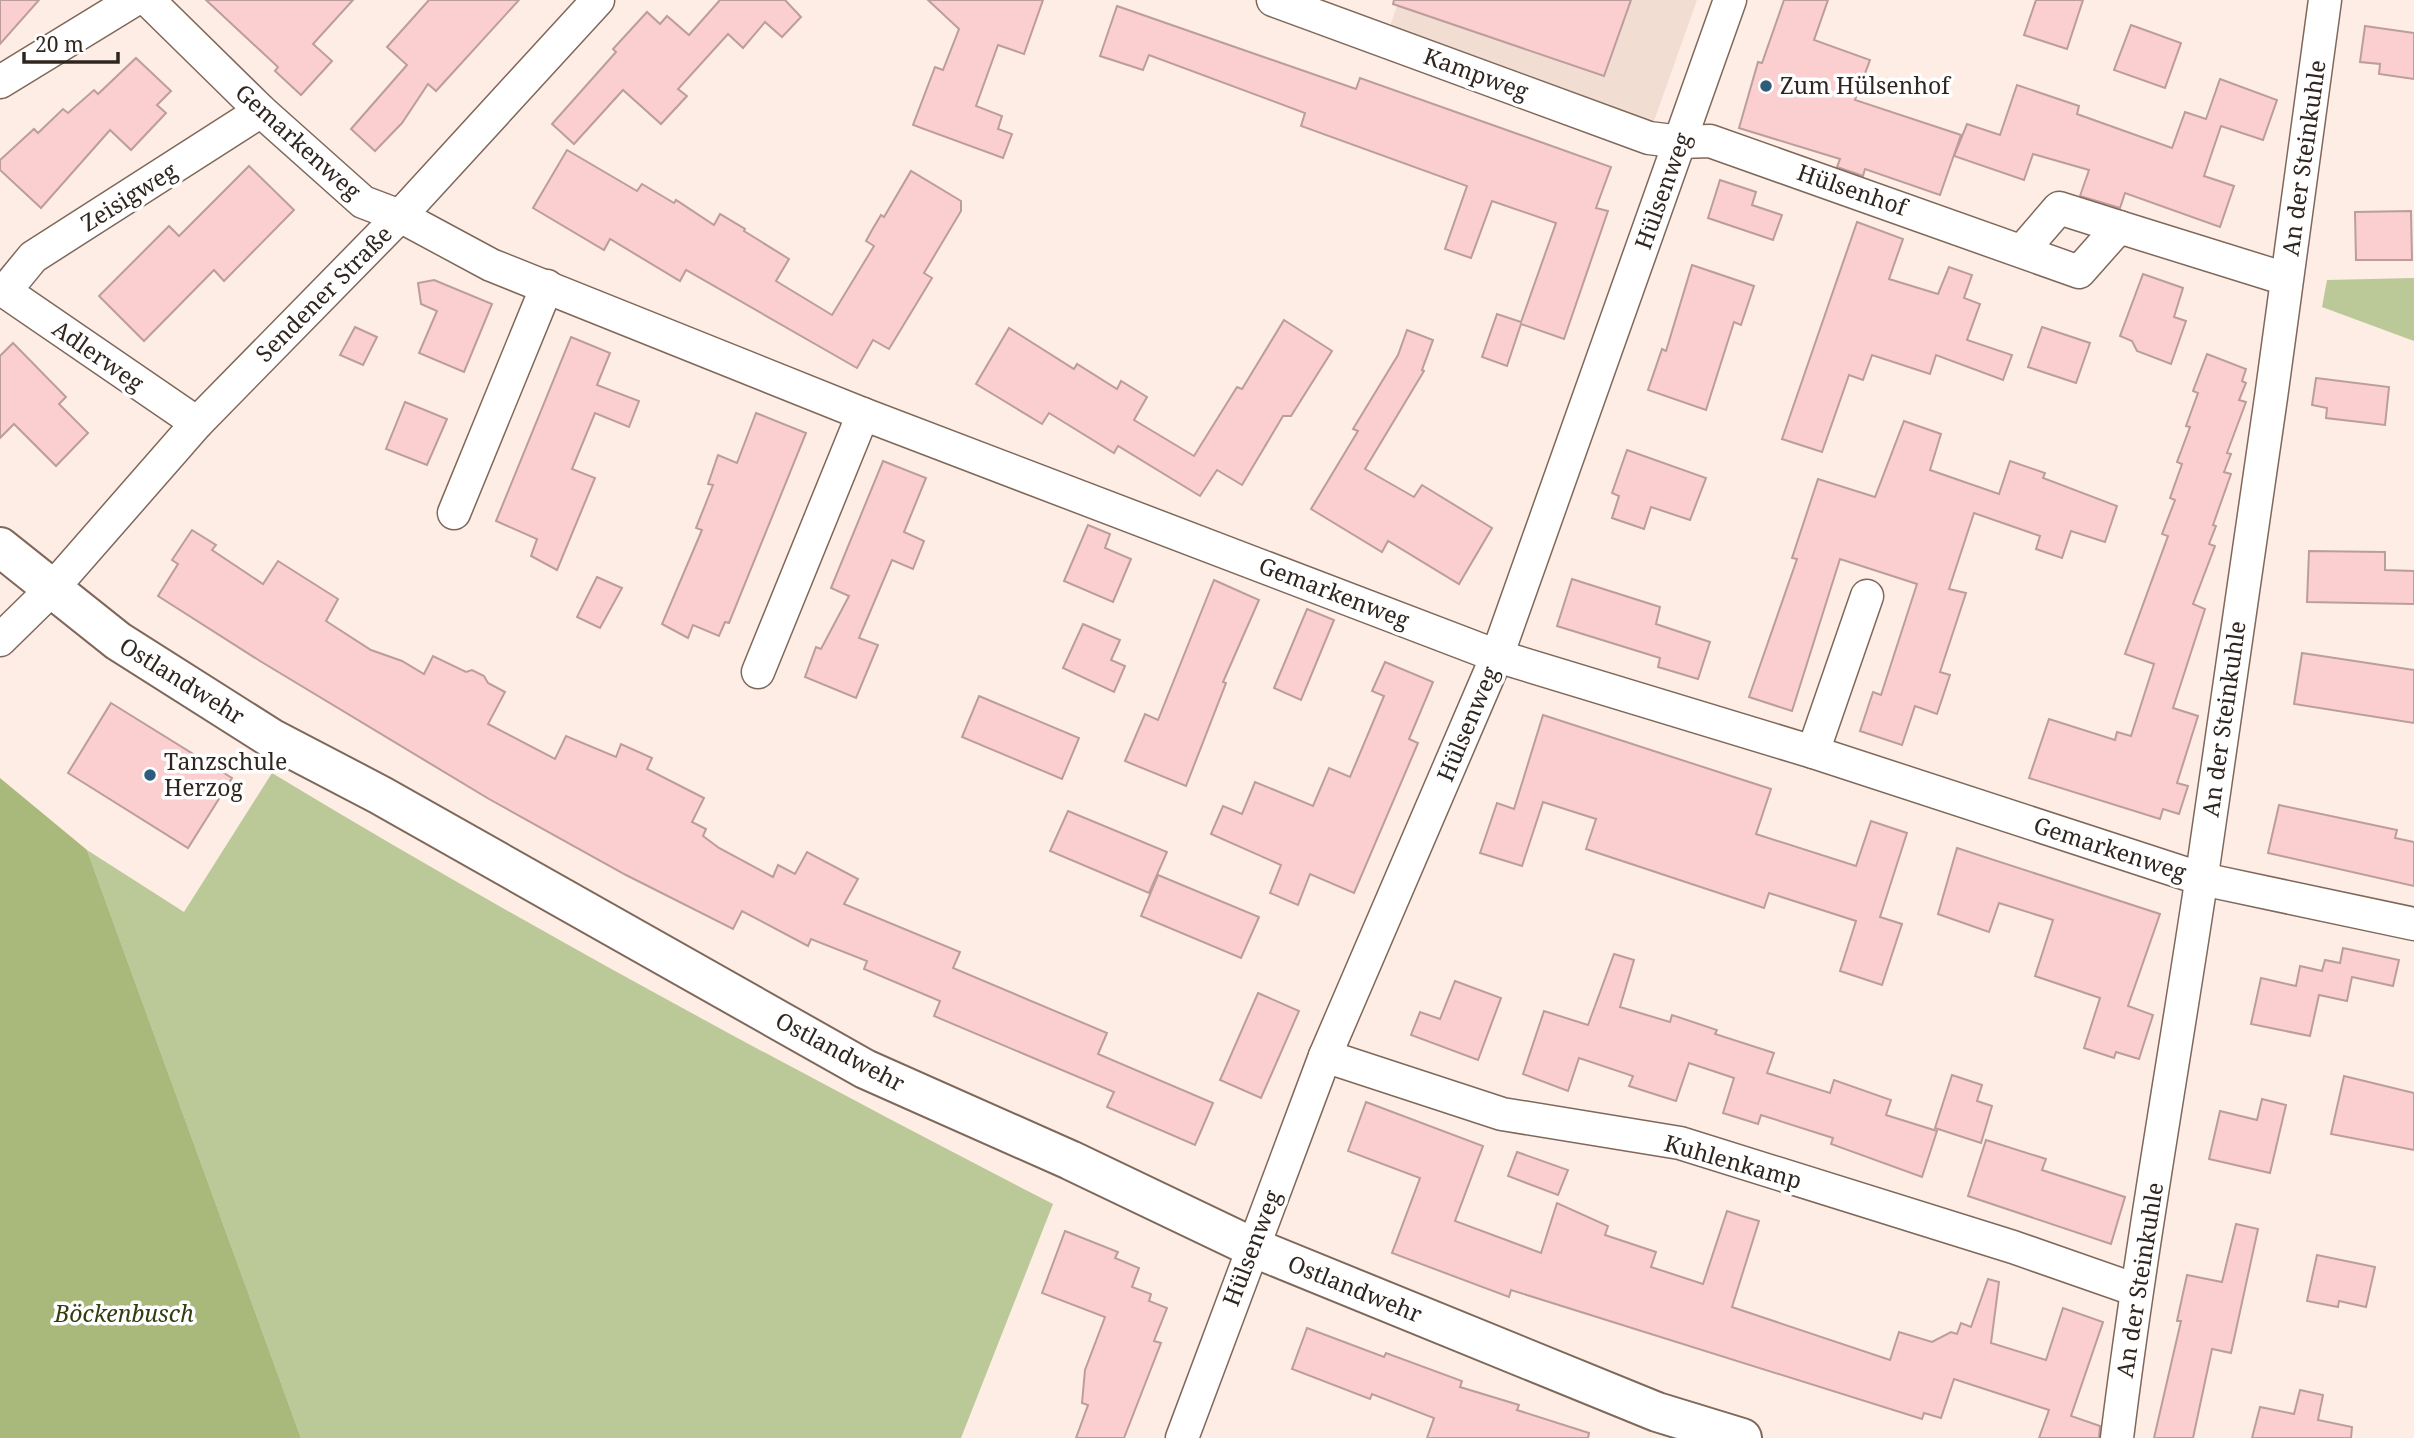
<svg xmlns="http://www.w3.org/2000/svg" width="2414" height="1438" viewBox="0 0 2414 1438" font-family="'Noto Serif',serif">
	<style>
		.built { fill: #f2ddd2 }
		.green { fill: #bbc897 }
		.forest { fill: #a9b87b }
		.building { fill: #fbcecf; stroke: #bc9d9d; stroke-width: 2 }
		.lines { fill: none; stroke-linecap: round; stroke-linejoin: round }
		.minor-casing { stroke: #7f685a; stroke-width: 35 }
		.tertiary-casing { stroke: #7f685a; stroke-width: 42 }
		.minor { stroke: #fff; stroke-width: 32 }
		.tertiary { stroke: #fff; stroke-width: 38 }
		.poi-dot { fill: #2e5c7c; stroke: #fff; stroke-width: 2.5 }
		.labels { text-anchor: middle; stroke-width: 7; stroke-linejoin: round; paint-order: stroke }
		.street-label { font-size: 23px; fill: #302620; stroke: #fff }
		.poi-label { font-size: 23px; fill: #302620; stroke: #fff; text-anchor: start }
		.park-label { font-size: 23px; font-style: italic; fill: #333c0d; stroke: #fff }
	</style>
	<rect width="100%" height="100%" fill="#feede4"/>
	<!-- built -->
	<path class="built" d="M 1399,0 L 1697,0 L 1654,121 L 1390,26 Z"/>
	<!-- green -->
	<g class="green">
		<path d="M 2414,278 L 2414,341 L 2322,307 L 2327,280 Z"/>
		<path d="M 272,773 C 527,927 789,1068 1053,1204 L 961,1438 L 301,1438 L 87,850 L 184,912 Z"/>
	</g>
	<!-- forest -->
	<path class="forest" d="M 0,778 L 87,850 L 301,1438 L 0,1438 Z"/>
	<!-- building -->
	<g class="building">
		<path d="M 0,0 L 39,0 L 0,44 Z"/>
		<path d="M 206,0 L 353,0 L 313,44 L 332,61 L 301,95 L 275,71 L 278,67 Z"/>
		<path d="M 429,0 L 519,0 L 436,91 L 428,84 L 402,123 L 375,151 L 351,129 L 407,65 L 387,47 Z"/>
		<path d="M 720,0 L 785,0 L 801,17 L 782,37 L 765,22 L 743,48 L 728,34 L 678,89 L 687,96 L 661,124 L 623,90 L 574,144 L 552,124 L 616,52 L 613,49 L 647,12 L 660,24 L 667,16 L 689,35 Z"/>
		<path d="M 928,0 L 1043,0 L 1024,54 L 998,45 L 976,106 L 1002,116 L 998,129 L 1012,134 L 1003,158 L 913,125 L 935,67 L 943,70 L 959,29 Z"/>
		<path d="M 1394,0 L 1631,0 L 1604,76 L 1393,4 Z"/>
		<path d="M 1784,0 L 1828,0 L 1814,40 L 1870,60 L 1855,100 L 1961,135 L 1940,195 L 1865,169 L 1863,176 L 1837,167 L 1840,159 L 1739,128 L 1758,62 L 1762,63 Z"/>
		<path d="M 2036,0 L 2083,0 L 2067,49 L 2024,35 Z"/>
		<path d="M 1117,6 L 1356,89 L 1360,78 L 1611,167 L 1596,208 L 1608,211 L 1564,339 L 1521,324 L 1507,366 L 1482,357 L 1497,314 L 1521,322 L 1556,223 L 1492,201 L 1471,258 L 1445,249 L 1467,186 L 1301,126 L 1305,113 L 1149,55 L 1143,70 L 1100,56 Z"/>
		<path d="M 2131,25 L 2181,43 L 2165,88 L 2114,70 Z"/>
		<path d="M 2365,26 L 2414,33 L 2414,79 L 2379,74 L 2380,64 L 2360,62 Z"/>
		<path d="M 136,58 L 171,91 L 157,105 L 166,113 L 131,150 L 110,130 L 41,208 L 0,170 L 0,160 L 34,129 L 38,133 L 63,109 L 68,113 L 94,90 L 98,94 Z"/>
		<path d="M 2220,79 L 2277,100 L 2263,140 L 2221,126 L 2204,176 L 2234,186 L 2220,227 L 2125,193 L 2120,208 L 2080,196 L 2089,170 L 2033,154 L 2024,180 L 1954,156 L 1967,124 L 2000,135 L 2017,85 L 2079,106 L 2077,114 L 2172,148 L 2185,112 L 2206,119 Z"/>
		<path d="M 567,150 L 637,191 L 642,184 L 674,203 L 676,200 L 714,225 L 720,214 L 745,229 L 744,231 L 789,259 L 776,281 L 832,315 L 874,246 L 866,241 L 872,230 L 881,215 L 884,217 L 911,171 L 961,201 L 961,211 L 924,273 L 932,278 L 889,349 L 873,340 L 857,368 L 686,270 L 680,281 L 610,239 L 604,250 L 533,208 Z"/>
		<path d="M 249,166 L 294,210 L 224,281 L 214,270 L 144,341 L 99,296 L 169,226 L 179,236 Z"/>
		<path d="M 1720,180 L 1756,192 L 1752,205 L 1782,215 L 1773,240 L 1708,218 Z"/>
		<path d="M 2411,211 L 2412,260 L 2356,260 L 2355,212 Z"/>
		<path d="M 1857,222 L 1903,239 L 1889,279 L 1938,294 L 1949,267 L 1972,275 L 1964,298 L 1980,304 L 1967,340 L 2012,355 L 2003,380 L 1936,355 L 1930,374 L 1872,355 L 1863,380 L 1849,375 L 1822,452 L 1782,439 Z"/>
		<path d="M 1692,265 L 1754,286 L 1741,325 L 1734,322 L 1706,410 L 1648,390 L 1662,349 L 1666,351 Z"/>
		<path d="M 2143,274 L 2183,288 L 2174,317 L 2186,321 L 2171,364 L 2137,351 L 2132,341 L 2120,336 Z"/>
		<path d="M 434,280 L 492,304 L 464,372 L 419,353 L 437,311 L 421,304 L 418,283 Z"/>
		<path d="M 1284,320 L 1332,351 L 1291,416 L 1283,416 L 1242,485 L 1217,470 L 1200,496 L 1118,446 L 1114,453 L 1049,413 L 1042,424 L 976,384 L 1009,328 L 1074,369 L 1077,364 L 1117,389 L 1121,381 L 1147,397 L 1134,420 L 1194,456 L 1237,387 L 1242,389 Z"/>
		<path d="M 355,327 L 377,337 L 363,365 L 340,355 Z"/>
		<path d="M 2042,327 L 2090,343 L 2076,383 L 2028,367 Z"/>
		<path d="M 1407,330 L 1433,340 L 1422,370 L 1424,371 L 1365,469 L 1414,497 L 1422,485 L 1492,528 L 1459,584 L 1388,541 L 1382,552 L 1311,509 L 1358,431 L 1353,429 L 1398,355 Z"/>
		<path d="M 571,337 L 610,353 L 597,385 L 639,401 L 629,427 L 595,413 L 572,469 L 595,478 L 557,570 L 531,556 L 537,539 L 496,521 Z"/>
		<path d="M 13,343 L 66,397 L 59,404 L 88,433 L 56,466 L 14,424 L 0,438 L 0,356 Z"/>
		<path d="M 2207,354 L 2246,369 L 2242,381 L 2246,383 L 2239,400 L 2246,402 L 2227,453 L 2231,454 L 2224,472 L 2231,474 L 2213,525 L 2216,526 L 2209,544 L 2215,546 L 2193,604 L 2205,609 L 2173,708 L 2198,716 L 2177,783 L 2188,786 L 2179,814 L 2163,809 L 2160,819 L 2029,778 L 2049,719 L 2115,740 L 2117,732 L 2131,736 L 2154,664 L 2125,654 L 2168,536 L 2162,534 L 2175,500 L 2170,498 L 2182,464 L 2177,462 L 2190,427 L 2186,426 L 2198,393 L 2193,391 Z"/>
		<path d="M 2316,378 L 2389,387 L 2385,425 L 2326,418 L 2327,408 L 2312,405 Z"/>
		<path d="M 405,402 L 447,419 L 427,465 L 386,449 Z"/>
		<path d="M 756,413 L 806,433 L 729,623 L 725,622 L 719,636 L 693,625 L 688,638 L 662,624 L 702,530 L 696,528 L 713,485 L 708,484 L 718,455 L 737,463 Z"/>
		<path d="M 1904,421 L 1941,434 L 1930,470 L 1999,494 L 2010,461 L 2045,473 L 2043,478 L 2117,506 L 2105,542 L 2071,531 L 2062,558 L 2036,549 L 2040,536 L 1974,513 L 1949,589 L 1966,593 L 1940,672 L 1950,675 L 1937,714 L 1915,706 L 1902,745 L 1860,731 L 1873,692 L 1881,695 L 1917,584 L 1840,559 L 1792,711 L 1749,697 L 1797,559 L 1792,558 L 1818,479 L 1875,497 Z"/>
		<path d="M 1627,450 L 1706,478 L 1690,520 L 1651,507 L 1644,529 L 1612,518 L 1619,496 L 1612,493 Z"/>
		<path d="M 883,461 L 926,478 L 904,532 L 924,541 L 913,569 L 892,560 L 859,638 L 878,645 L 856,698 L 805,677 L 816,647 L 821,649 L 849,596 L 831,588 Z"/>
		<path d="M 1088,525 L 1110,534 L 1105,548 L 1131,559 L 1113,602 L 1064,581 Z"/>
		<path d="M 192,530 L 216,545 L 212,550 L 263,584 L 278,561 L 338,599 L 326,621 L 371,650 L 402,661 L 424,674 L 433,656 L 466,672 L 472,670 L 484,676 L 488,683 L 505,692 L 488,724 L 555,759 L 566,736 L 616,757 L 621,744 L 652,758 L 647,769 L 704,798 L 692,822 L 706,829 L 703,836 L 719,848 L 773,877 L 778,865 L 795,874 L 807,852 L 858,879 L 844,904 L 960,952 L 953,968 L 1107,1033 L 1098,1054 L 1213,1103 L 1195,1145 L 1107,1107 L 1114,1092 L 934,1016 L 940,1001 L 864,969 L 867,961 L 811,939 L 808,946 L 742,911 L 733,929 L 626,875 L 489,799 L 260,661 L 158,596 L 178,564 L 172,560 Z"/>
		<path d="M 2309,551 L 2385,552 L 2385,570 L 2414,571 L 2414,604 L 2307,602 Z"/>
		<path d="M 597,577 L 622,588 L 600,628 L 577,617 Z"/>
		<path d="M 1572,579 L 1660,607 L 1656,624 L 1710,642 L 1698,679 L 1658,667 L 1660,658 L 1557,626 Z"/>
		<path d="M 1214,580 L 1259,600 L 1223,682 L 1226,683 L 1186,786 L 1125,761 L 1145,714 L 1158,720 Z"/>
		<path d="M 1307,609 L 1334,620 L 1301,700 L 1274,688 Z"/>
		<path d="M 1083,624 L 1120,640 L 1111,660 L 1125,666 L 1114,692 L 1063,668 Z"/>
		<path d="M 2302,653 L 2414,670 L 2414,723 L 2294,704 Z"/>
		<path d="M 1385,662 L 1433,682 L 1409,739 L 1418,743 L 1354,893 L 1310,874 L 1298,905 L 1270,893 L 1281,865 L 1211,834 L 1223,806 L 1242,814 L 1255,782 L 1313,806 L 1329,768 L 1350,777 L 1384,696 L 1372,691 Z"/>
		<path d="M 979,696 L 1079,738 L 1062,779 L 962,737 Z"/>
		<path d="M 111,703 L 232,778 L 188,848 L 68,773 Z"/>
		<path d="M 1543,715 L 1771,789 L 1756,834 L 1856,866 L 1871,821 L 1907,833 L 1880,917 L 1902,924 L 1882,985 L 1840,971 L 1856,921 L 1769,893 L 1764,908 L 1586,849 L 1596,819 L 1543,802 L 1522,866 L 1480,853 L 1497,803 L 1514,809 Z"/>
		<path d="M 2279,805 L 2397,830 L 2395,838 L 2414,842 L 2414,886 L 2268,853 Z"/>
		<path d="M 1068,811 L 1167,852 L 1149,893 L 1050,851 Z"/>
		<path d="M 1957,848 L 2160,914 L 2128,1006 L 2153,1015 L 2139,1059 L 2116,1052 L 2114,1058 L 2084,1048 L 2100,998 L 2035,976 L 2053,920 L 1999,903 L 1989,932 L 1938,914 Z"/>
		<path d="M 1158,875 L 1259,917 L 1241,958 L 1141,916 Z"/>
		<path d="M 2343,948 L 2399,960 L 2393,986 L 2352,977 L 2347,1001 L 2319,995 L 2310,1036 L 2251,1024 L 2261,978 L 2296,986 L 2300,966 L 2322,971 L 2325,960 L 2340,963 Z"/>
		<path d="M 1614,954 L 1634,960 L 1620,1007 L 1670,1022 L 1672,1015 L 1717,1030 L 1715,1034 L 1774,1053 L 1767,1073 L 1830,1093 L 1834,1080 L 1891,1100 L 1886,1115 L 1937,1131 L 1922,1177 L 1831,1144 L 1833,1138 L 1761,1115 L 1758,1124 L 1723,1113 L 1734,1078 L 1689,1063 L 1676,1101 L 1629,1086 L 1633,1076 L 1579,1058 L 1568,1091 L 1523,1074 L 1544,1011 L 1588,1025 Z"/>
		<path d="M 1455,981 L 1501,998 L 1478,1060 L 1411,1035 L 1420,1012 L 1440,1019 Z"/>
		<path d="M 1258,993 L 1299,1011 L 1261,1098 L 1220,1080 Z"/>
		<path d="M 1952,1075 L 1982,1085 L 1977,1101 L 1992,1106 L 1981,1143 L 1935,1128 Z"/>
		<path d="M 2344,1076 L 2414,1093 L 2414,1150 L 2331,1134 Z"/>
		<path d="M 2262,1099 L 2286,1105 L 2270,1173 L 2209,1159 L 2220,1111 L 2257,1120 Z"/>
		<path d="M 1366,1102 L 1483,1146 L 1455,1221 L 1541,1253 L 1557,1203 L 1608,1226 L 1605,1235 L 1656,1252 L 1651,1267 L 1703,1284 L 1727,1211 L 1742,1216 L 1759,1221 L 1732,1307 L 1890,1360 L 1899,1332 L 1932,1342 L 1951,1332 L 1957,1334 L 1961,1323 L 1971,1327 L 1988,1279 L 1999,1282 L 1991,1343 L 2046,1360 L 2063,1308 L 2103,1322 L 2071,1416 L 2100,1426 L 2099,1438 L 2039,1438 L 2049,1410 L 1954,1379 L 1941,1418 L 1924,1413 L 1922,1419 L 1511,1290 L 1509,1297 L 1392,1253 L 1420,1178 L 1348,1151 Z"/>
		<path d="M 1986,1140 L 2046,1159 L 2042,1170 L 2125,1197 L 2111,1244 L 1968,1196 Z"/>
		<path d="M 1517,1152 L 1568,1170 L 1558,1195 L 1508,1176 Z"/>
		<path d="M 2236,1224 L 2258,1229 L 2231,1353 L 2212,1349 L 2193,1438 L 2154,1438 L 2181,1321 L 2177,1321 L 2187,1275 L 2222,1282 Z"/>
		<path d="M 1065,1231 L 1118,1252 L 1115,1258 L 1139,1268 L 1132,1287 L 1151,1294 L 1149,1301 L 1167,1308 L 1154,1341 L 1161,1343 L 1124,1438 L 1076,1438 L 1088,1405 L 1082,1403 L 1085,1370 L 1105,1317 L 1042,1293 Z"/>
		<path d="M 2317,1255 L 2375,1267 L 2366,1307 L 2339,1301 L 2338,1307 L 2307,1301 Z"/>
		<path d="M 1307,1328 L 1384,1357 L 1386,1353 L 1462,1381 L 1460,1387 L 1519,1405 L 1517,1410 L 1589,1433 L 1588,1438 L 1427,1438 L 1434,1418 L 1372,1394 L 1370,1399 L 1292,1369 Z"/>
		<path d="M 2300,1390 L 2323,1395 L 2318,1420 L 2352,1427 L 2351,1438 L 2252,1438 L 2260,1407 L 2294,1414 Z"/>
	</g>
	<g class="lines">
		<defs>
			<g id="minor">
				<path d="M 148,0 L 261,111 L 363,202 L 400,216 L 491,265 L 863,414 L 1497,656 L 1813,752 L 2202,879 L 2414,924"/>
				<path d="M 1273,0 L 1649,138 L 1681,142 L 1710,141 L 2079,272 L 2119,227 L 2286,279"/>
				<path d="M 0,82 L 134,0"/>
				<path d="M 2022,251 L 2059,208 L 2119,227"/>
				<path d="M 0,288 L 197,423"/>
				<path d="M 5,291 L 33,257 L 261,111"/>
				<path d="M 454,513 L 547,286"/>
				<path d="M 0,640 L 51,590 L 197,423 L 400,216 L 598,0"/>
				<path d="M 758,672 L 863,414"/>
				<path d="M 1813,752 L 1867,596"/>
				<path d="M 1325,1056 L 1502,1114 L 1680,1143 L 2013,1247 L 2136,1290"/>
				<path d="M 1182,1438 L 1325,1056 L 1497,656 L 1730,0"/>
				<path d="M 2117,1438 C 2140,1252 2173,1068 2201,882 C 2245,589 2286,294 2325,0"/>
			</g>
			<path id="tertiary" d="M 0,547 L 118,641 L 271,738 L 380,795 L 865,1069 L 1070,1160 L 1252,1247 L 1657,1412 L 1742,1438"/>
		</defs>
		<!-- minor casing -->
		<use href="#minor" class="minor-casing"/>
		<!-- tertiary casing -->
		<use href="#tertiary" class="tertiary-casing"/>
		<!-- minor -->
		<use href="#minor" class="minor"/>
		<!-- tertiary -->
		<use href="#tertiary" class="tertiary"/>
	</g>
	<!-- markers -->
	<g class="poi-dot">
		<circle cx="1766" cy="86" r="7"/>
		<circle cx="150" cy="775" r="7"/>
	</g>
	<g class="labels">
		<!-- street labels -->
		<g class="street-label">
			<text transform="translate(1476 74) rotate(20)" y="8">Kampweg</text>
			<text transform="translate(298 142) rotate(42)" y="8">Gemarkenweg</text>
			<text transform="translate(2304 158) rotate(-82)" y="8">An der Steinkuhle</text>
			<text transform="translate(1852 190) rotate(19)" y="8">Hülsenhof</text>
			<text transform="translate(1663 191) rotate(-70)" y="8">Hülsenweg</text>
			<text transform="translate(129 197) rotate(-32)" y="8">Zeisigweg</text>
			<text transform="translate(324 294) rotate(-45)" y="8">Sendener Straße</text>
			<text transform="translate(98 356) rotate(35)" y="8">Adlerweg</text>
			<text transform="translate(1334 593) rotate(21)" y="8">Gemarkenweg</text>
			<text transform="translate(182 681) rotate(32)" y="8">Ostlandwehr</text>
			<text transform="translate(2224 719) rotate(-82)" y="8">An der Steinkuhle</text>
			<text transform="translate(1468 724) rotate(-67)" y="8">Hülsenweg</text>
			<text transform="translate(2110 849) rotate(18)" y="8">Gemarkenweg</text>
			<text transform="translate(840 1052) rotate(28)" y="8">Ostlandwehr</text>
			<text transform="translate(1733 1162) rotate(16)" y="8">Kuhlenkamp</text>
			<text transform="translate(1252 1248) rotate(-69)" y="8">Hülsenweg</text>
			<text transform="translate(2140 1280) rotate(-81)" y="8">An der Steinkuhle</text>
			<text transform="translate(1355 1289) rotate(22)" y="8">Ostlandwehr</text>
		</g>
		<!-- poi labels -->
		<g class="poi-label">
			<text x="1780" y="94">Zum Hülsenhof</text>
			<text x="164" y="770">Tanzschule<tspan x="164" dy="26">Herzog</tspan></text>
		</g>
		<!-- park labels -->
		<g class="park-label">
			<text x="124" y="1322">Böckenbusch</text>
		</g>
	</g>
	<!-- scale -->
	<path d="M24 52v10h94v-10" fill="none" stroke="#302620" stroke-width="3.5"/>
	<text x="35" y="52" font-size="21" fill="#302620" stroke="#ffffff" stroke-width="5" paint-order="stroke">20 m</text>
</svg>
